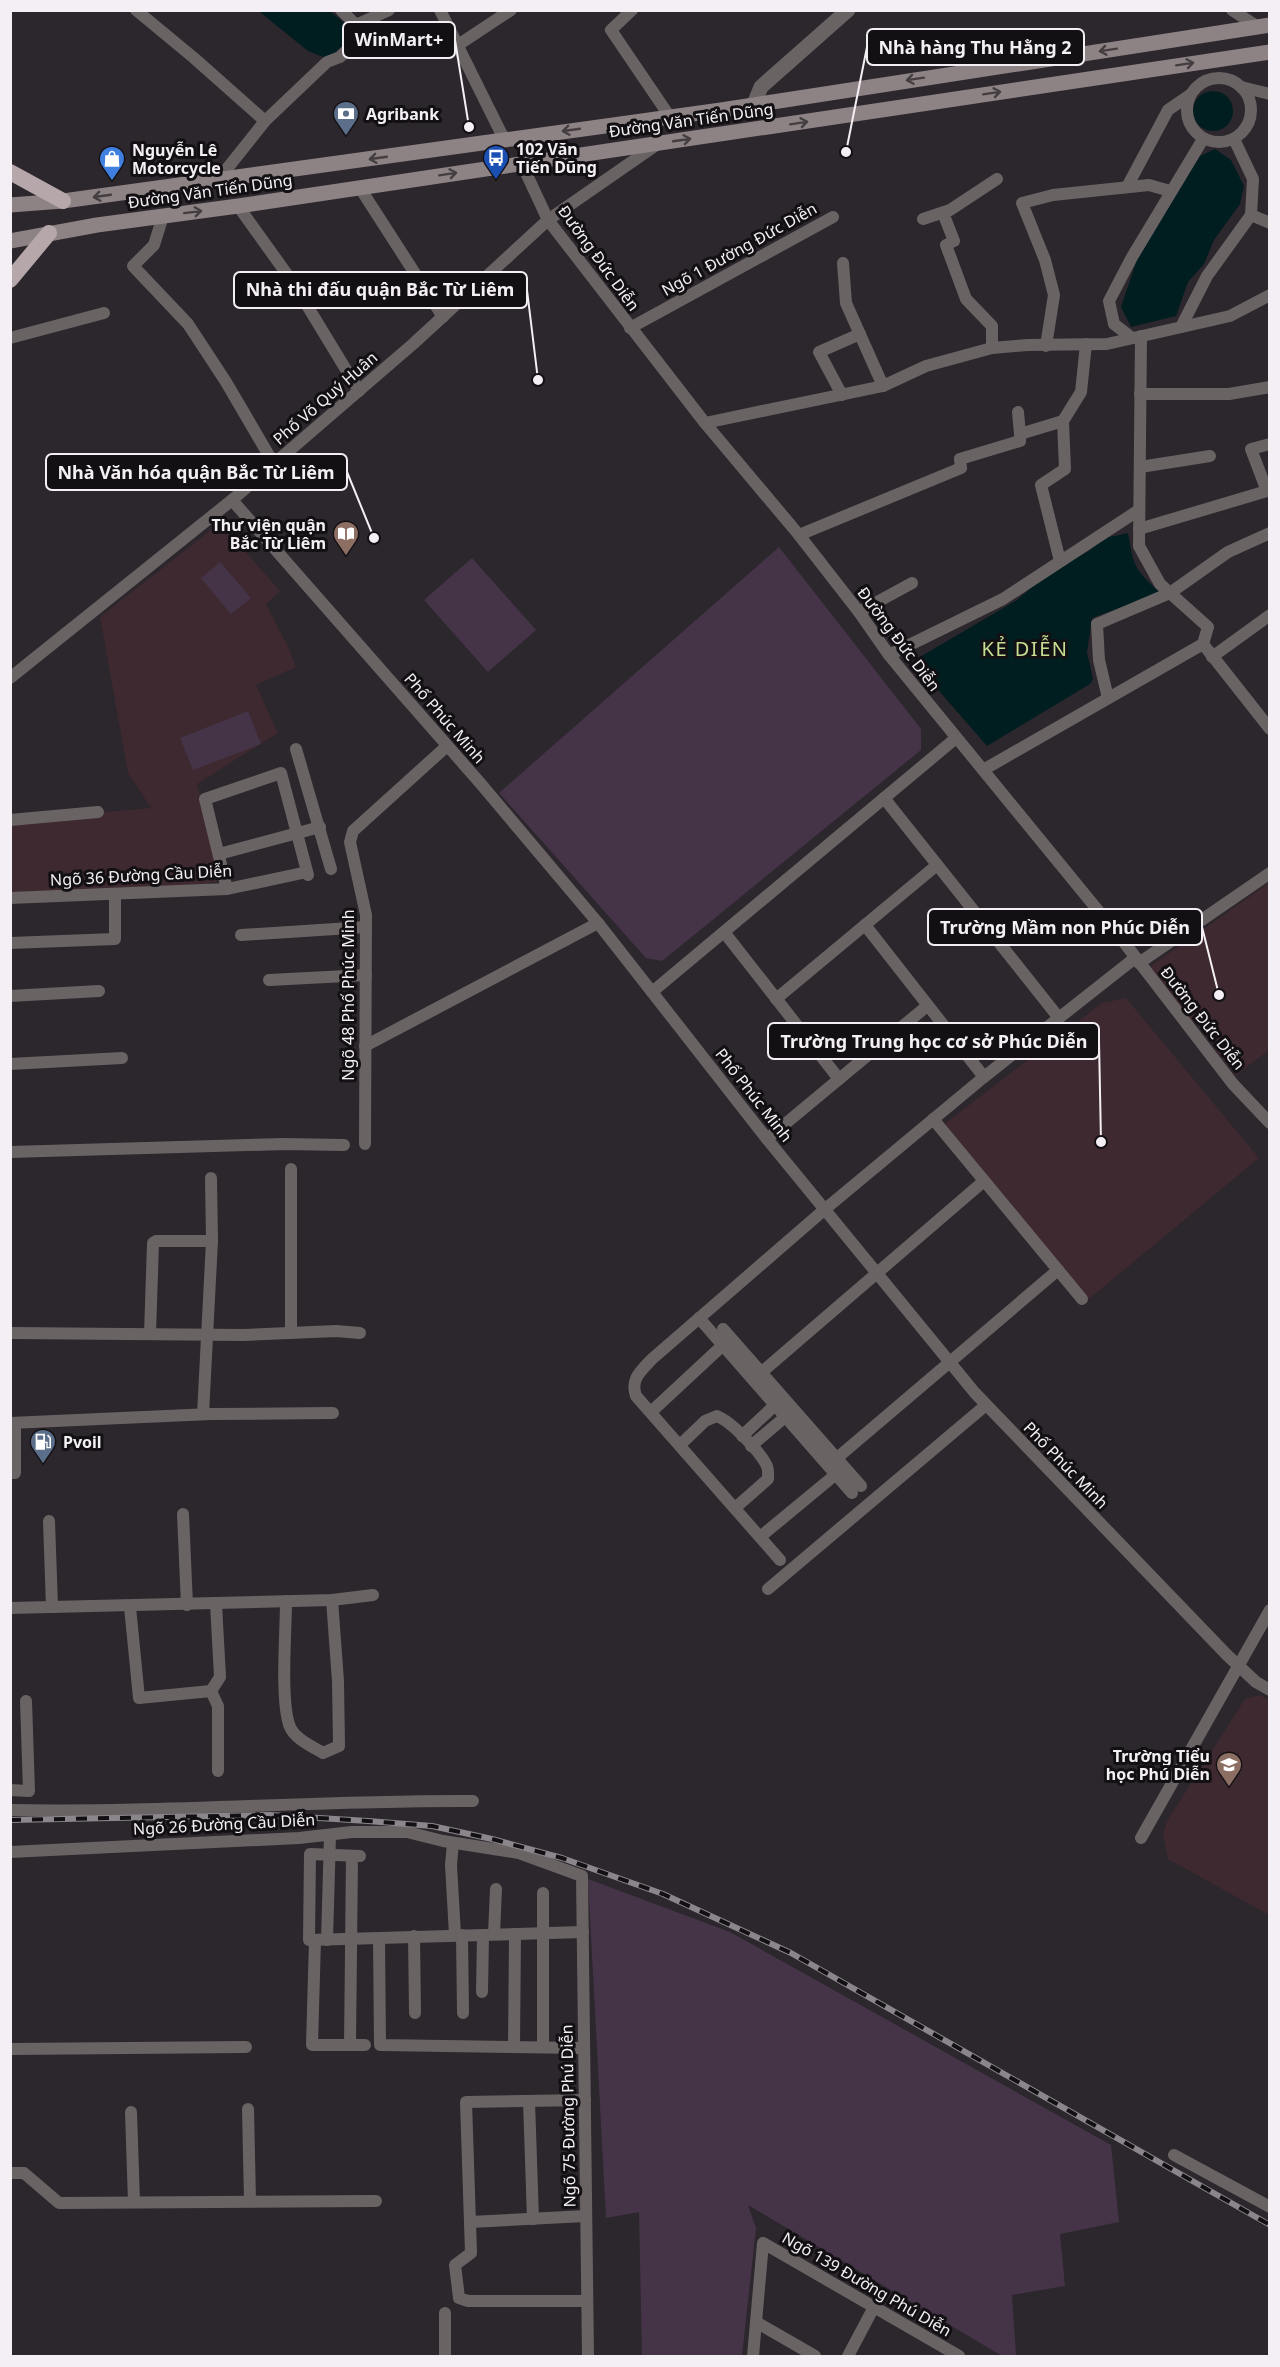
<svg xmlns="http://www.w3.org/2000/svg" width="1280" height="2367" viewBox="0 0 1280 2367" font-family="'Noto Sans',sans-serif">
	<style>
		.education { fill: #3d292f }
		.green { fill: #453448 }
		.water { fill: #001e20 }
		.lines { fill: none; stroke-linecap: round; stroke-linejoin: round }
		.minor { stroke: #696364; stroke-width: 12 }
		.tertiary { stroke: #696364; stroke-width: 15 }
		.secondary { stroke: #8d8385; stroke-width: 15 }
		.trunk { stroke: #b6a8aa; stroke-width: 16 }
		.rail-casing { stroke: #8b868c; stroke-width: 6 }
		.rail { stroke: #131013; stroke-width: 4; stroke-dasharray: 11; stroke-linecap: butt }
		.oneway { stroke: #443e41 }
		.labels { text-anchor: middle; stroke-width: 6; stroke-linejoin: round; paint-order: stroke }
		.poi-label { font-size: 16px; font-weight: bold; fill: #f4eff5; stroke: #131013; text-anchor: start }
		.street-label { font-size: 16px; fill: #f4eff5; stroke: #131013 }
		.quarter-label { font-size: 20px; letter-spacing: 1.5px; fill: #c5dd93; stroke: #131013 }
		.leader { fill: none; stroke: #f4eff5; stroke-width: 2 }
		.callout-dot { fill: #f4eff5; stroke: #131013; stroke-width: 2 }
		.callout { fill: #131013; stroke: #f4eff5; stroke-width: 2 }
		.callout-label { font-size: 18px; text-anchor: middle; font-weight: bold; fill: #f4eff5 }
	</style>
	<rect width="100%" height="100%" fill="#2c262d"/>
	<!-- education -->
	<g class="education">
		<path d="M 220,523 L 280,591 L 266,604 L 288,647 L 296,667 L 256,685 L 278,733 L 197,784 L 223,880 L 202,885 L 11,894 L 10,820 L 151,808 L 128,773 L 100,617 Z"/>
		<path d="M 1269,883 L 1269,1050 L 1236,1075 L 1214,1049 L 1215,1039 L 1200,1022 L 1191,1022 L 1148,968 Z"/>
		<path d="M 1126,998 L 1259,1158 L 1089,1299 L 943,1125 L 1102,1003 Z"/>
		<path d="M 1260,1695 L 1270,1701 L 1269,1915 L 1168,1859 L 1163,1834 L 1167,1821 L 1245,1699 Z"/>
	</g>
	<!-- green -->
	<g class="green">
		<path d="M 779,547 L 921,729 L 921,750 L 662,961 L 646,958 L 499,793 Z"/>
		<path d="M 472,558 L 536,630 L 488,672 L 424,600 Z"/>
		<path d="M 220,562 L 251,598 L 231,614 L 201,578 Z"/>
		<path d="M 248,711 L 261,744 L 193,770 L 180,738 Z"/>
		<path d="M 588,1879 L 730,1932 L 1111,2145 L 1119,2222 L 1060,2234 L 1065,2286 L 1012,2295 L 1016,2356 L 1002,2356 L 748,2205 L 756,2228 L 742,2356 L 642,2356 L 639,2212 L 606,2218 Z"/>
	</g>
	<!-- water -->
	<g class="water">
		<path d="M 262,10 L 330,11 L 350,28 L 351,38 L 328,59 L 308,51 L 261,13 Z"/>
		<circle cx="1213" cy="111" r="20"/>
		<path d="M 1215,149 L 1231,160 L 1244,186 L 1240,204 L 1214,240 L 1204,264 L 1188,282 L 1176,316 L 1131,327 L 1121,307 L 1138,257 L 1200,156 Z"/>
		<path d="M 1128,533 C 1134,568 1134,568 1160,593 L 1092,618 L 1087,652 L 1093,679 L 1090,684 L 987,746 L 913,661 L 1017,600 L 1051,571 L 1089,551 L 1101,539 Z"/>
	</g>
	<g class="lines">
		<!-- minor -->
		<g class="minor">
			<path d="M 136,10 L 194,58 L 265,121"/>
			<path d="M 341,10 L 356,25 L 389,10"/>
			<path d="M 440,10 L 504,139"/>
			<path d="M 632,10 L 611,30 L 670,117"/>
			<path d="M 1232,10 L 1258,27"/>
			<path d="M 458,45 L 511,10"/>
			<circle cx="1219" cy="110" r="32"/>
			<path d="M 1241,87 L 1270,94"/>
			<path d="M 521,162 L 548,220 L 705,423 L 799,535 L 859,612 L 889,655 L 1123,941 L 1233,1084 L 1270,1123"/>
			<path d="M 218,180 L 265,121 L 327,62 L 340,57 L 358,39 L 356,25"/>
			<path d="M 1127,187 L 1168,110 L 1190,95"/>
			<path d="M 360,188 L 443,317"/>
			<path d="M 238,206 L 294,284 L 359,391"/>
			<path d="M 943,213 L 954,241 L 946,245 L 966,299 L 992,326 L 992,348"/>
			<path d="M 1251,215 L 1270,223"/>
			<path d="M 163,216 L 154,245 L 133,266 L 188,324 L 226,382 L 274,464"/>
			<path d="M 923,219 L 950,210 L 997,179"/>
			<path d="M 843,263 L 846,303 L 883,386"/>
			<path d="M 1181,327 L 1207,276 L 1251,215 L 1253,179 L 1234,139"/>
			<path d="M 630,328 L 833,217"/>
			<path d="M 1141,336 L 1139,546 L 1160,584 L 1208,627 L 1203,644"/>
			<path d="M 10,338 L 104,313"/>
			<path d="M 1132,338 L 1114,324 L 1109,301 L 1132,257 L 1203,139"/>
			<path d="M 1046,346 L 1054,295 L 1045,260 L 1022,203 L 1053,195 L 1149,185 L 1170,191"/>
			<path d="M 1140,394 L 1229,394 L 1270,387"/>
			<path d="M 842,395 L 819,352 L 860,334"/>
			<path d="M 1018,412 L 1020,434"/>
			<path d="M 705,423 L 883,386 L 926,366 L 992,348 L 1027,345 L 1107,344 L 1230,316 L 1270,295"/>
			<path d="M 1140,467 L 1210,456"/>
			<path d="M 232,500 L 481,784 L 598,923 L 767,1139 L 975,1393 L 1227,1655 L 1256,1682 L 1270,1690"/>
			<path d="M 1139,529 L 1267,491 L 1251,449 L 1270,444"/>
			<path d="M 799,535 L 961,468 L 960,459 L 1020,441 L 1020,434 L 1063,421"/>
			<path d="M 1060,561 L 1041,485 L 1065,469 L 1063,421 L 1081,392 L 1086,344"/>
			<path d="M 859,612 L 912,583"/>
			<path d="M 1203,644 L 1270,729"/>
			<path d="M 889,655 L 1003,599 L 1139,510"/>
			<path d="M 1212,657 L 1270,615"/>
			<path d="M 10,678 L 232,500 L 413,344 L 548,220 L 659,143"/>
			<path d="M 1108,698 L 1099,660 L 1097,624 L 1170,593 L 1228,552 L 1270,533"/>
			<path d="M 296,749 L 331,869"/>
			<path d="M 983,770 L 1203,644"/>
			<path d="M 884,798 L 1059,1018"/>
			<path d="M 10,820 L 98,812"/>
			<path d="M 219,854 L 320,827"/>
			<path d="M 227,889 L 205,799 L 281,773 L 308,875"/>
			<path d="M 10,898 L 227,889 L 307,872"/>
			<path d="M 865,925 L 984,1077"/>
			<path d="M 724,932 L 839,1079"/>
			<path d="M 241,935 L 366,927"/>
			<path d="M 10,943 L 115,939 L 115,894"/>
			<path d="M 1139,963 L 1270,873"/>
			<path d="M 269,980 L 366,975"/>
			<path d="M 652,992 L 956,738"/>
			<path d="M 10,996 L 99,991"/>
			<path d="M 776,999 L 937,865"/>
			<path d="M 365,1046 L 598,923"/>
			<path d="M 10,1064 L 122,1058"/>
			<path d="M 933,1119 L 1082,1299"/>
			<path d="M 767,1139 L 927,1006"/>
			<path d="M 365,1144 L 366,915 L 350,842 L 353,831 L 447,746"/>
			<path d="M 10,1152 L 284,1144 L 344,1145"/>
			<path d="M 699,1318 L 852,1493"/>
			<path d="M 723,1329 L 861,1486"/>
			<path d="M 10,1333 L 244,1335 L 336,1331 L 360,1333"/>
			<path d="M 291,1333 L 291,1169"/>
			<path d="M 150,1334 L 153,1243 L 156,1241 L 212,1241"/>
			<path d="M 762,1372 L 984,1181"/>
			<path d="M 651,1412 L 722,1346"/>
			<path d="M 203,1414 L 212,1241 L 211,1178"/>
			<path d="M 10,1423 L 211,1414 L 333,1413"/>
			<path d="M 742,1436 L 774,1406"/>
			<path d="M 680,1445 L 705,1421 L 717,1416 C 732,1422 759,1451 766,1464 C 769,1469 768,1473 768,1479 L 735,1508"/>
			<path d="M 751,1446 L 784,1418"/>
			<path d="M 837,1458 L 1058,1270"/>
			<path d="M 10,1473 L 15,1473 L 15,1423"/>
			<path d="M 183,1514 L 187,1605"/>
			<path d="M 49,1521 L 52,1607"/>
			<path d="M 760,1537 L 835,1475"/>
			<path d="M 780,1560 L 636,1396 C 630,1379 641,1371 652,1359 L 824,1210 L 984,1077 L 1135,958"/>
			<path d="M 768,1589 L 986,1405"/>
			<path d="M 286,1601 C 286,1632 280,1702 290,1727 C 295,1739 313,1747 323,1753 L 339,1746 L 338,1681 L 332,1600"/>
			<path d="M 130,1607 L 139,1698 L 211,1691"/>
			<path d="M 10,1608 L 332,1600 L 373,1595"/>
			<path d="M 211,1691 L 220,1677 L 216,1604"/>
			<path d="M 211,1691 L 218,1706 L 218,1771"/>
			<path d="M 10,1790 L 29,1791 L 26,1701"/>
			<path d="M 10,1810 C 164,1813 319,1800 473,1801"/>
			<path d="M 1141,1838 L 1270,1610"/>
			<path d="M 453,1843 L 451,1865 L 455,1935"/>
			<path d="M 10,1852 L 299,1838 L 352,1832 L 407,1832 L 443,1841 L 519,1853 L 582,1876 L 588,2356"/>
			<path d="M 352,1856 L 350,2045 L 365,2045"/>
			<path d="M 360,1856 L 310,1854 L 309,1940 L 583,1932"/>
			<path d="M 543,1893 L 543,2047"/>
			<path d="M 494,1934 L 496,1889"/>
			<path d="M 462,1935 L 463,2013"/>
			<path d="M 414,1936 L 415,2013"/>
			<path d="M 379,1938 L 380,2045 L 584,2048"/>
			<path d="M 315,1940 L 312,2045 L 350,2045"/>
			<path d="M 327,1940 L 330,1835"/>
			<path d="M 482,1992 L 483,1935"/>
			<path d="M 514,2047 L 515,1934"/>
			<path d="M 10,2049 L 246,2047"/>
			<path d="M 585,2100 L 466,2102 L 471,2253 L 455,2265 L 459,2298 L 468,2301 L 587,2301"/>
			<path d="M 529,2101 L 533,2219"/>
			<path d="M 248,2109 L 250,2200"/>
			<path d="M 131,2112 L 134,2202"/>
			<path d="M 1174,2155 L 1270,2207"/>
			<path d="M 10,2173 L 24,2173 L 59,2203 L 376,2201"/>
			<path d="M 470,2222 L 586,2216"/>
			<path d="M 756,2322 L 815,2356"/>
			<path d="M 445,2356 L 445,2313"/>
			<path d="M 753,2356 L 763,2243 L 959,2356"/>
			<path d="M 848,2356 L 874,2307"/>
		</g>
		<!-- tertiary -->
		<path class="tertiary" d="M 754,104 L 761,87 L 848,10"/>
		<!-- secondary -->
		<g class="secondary">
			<path d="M 10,205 L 63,201 L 721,110 L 1270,25"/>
			<path d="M 10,241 L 97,225 L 238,206 L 1270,52"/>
		</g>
		<!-- trunk -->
		<g class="trunk">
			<path d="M 10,172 L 63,201"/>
			<path d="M 10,280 L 49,233"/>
		</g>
		<defs>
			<path id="rail" d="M 10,1820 L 270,1815 L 368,1821 L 432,1826 L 492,1839 L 562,1858 L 663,1894 L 791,1953 L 1270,2225"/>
		</defs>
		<!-- rail casing -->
		<use href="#rail" class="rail-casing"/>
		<!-- rail -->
		<use href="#rail" class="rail"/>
	</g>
	<!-- one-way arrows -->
	<defs><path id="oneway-shaft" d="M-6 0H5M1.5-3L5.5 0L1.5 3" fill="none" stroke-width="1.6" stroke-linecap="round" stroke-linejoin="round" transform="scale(1.5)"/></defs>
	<g class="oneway">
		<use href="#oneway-shaft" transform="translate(1108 50) rotate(171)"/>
		<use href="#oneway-shaft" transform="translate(1185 64) rotate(-9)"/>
		<use href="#oneway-shaft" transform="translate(915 79) rotate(171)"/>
		<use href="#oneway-shaft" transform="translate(992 93) rotate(-9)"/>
		<use href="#oneway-shaft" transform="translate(799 123) rotate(-9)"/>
		<use href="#oneway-shaft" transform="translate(571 130) rotate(172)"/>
		<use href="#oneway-shaft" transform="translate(682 140) rotate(-8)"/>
		<use href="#oneway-shaft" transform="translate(378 158) rotate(172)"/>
		<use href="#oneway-shaft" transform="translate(448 174) rotate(-9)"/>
		<use href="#oneway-shaft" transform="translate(102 196) rotate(172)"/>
		<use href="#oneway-shaft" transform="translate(193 212) rotate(-7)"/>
	</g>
	<!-- icons -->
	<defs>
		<symbol id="bank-pin" viewBox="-11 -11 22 30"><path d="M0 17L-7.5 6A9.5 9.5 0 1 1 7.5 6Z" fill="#5c6f8a" stroke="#131013"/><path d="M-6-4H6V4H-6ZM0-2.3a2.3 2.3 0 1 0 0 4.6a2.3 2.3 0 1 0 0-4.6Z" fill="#fff"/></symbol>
		<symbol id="bus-pin" viewBox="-11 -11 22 30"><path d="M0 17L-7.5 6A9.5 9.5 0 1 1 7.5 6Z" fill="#1a4fb4" stroke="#131013"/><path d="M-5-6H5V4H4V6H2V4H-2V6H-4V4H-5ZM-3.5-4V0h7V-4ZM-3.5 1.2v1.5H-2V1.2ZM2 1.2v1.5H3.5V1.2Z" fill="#fff"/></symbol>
		<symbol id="shop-pin" viewBox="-11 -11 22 30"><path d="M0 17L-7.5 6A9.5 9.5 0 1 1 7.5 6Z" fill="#3f7fe0" stroke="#131013"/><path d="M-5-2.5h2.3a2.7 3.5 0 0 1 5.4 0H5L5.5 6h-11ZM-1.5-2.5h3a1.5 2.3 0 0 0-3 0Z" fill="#fff"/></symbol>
		<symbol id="library-pin" viewBox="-11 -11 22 30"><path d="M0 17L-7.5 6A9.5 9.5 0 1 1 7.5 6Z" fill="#8d6e63" stroke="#131013"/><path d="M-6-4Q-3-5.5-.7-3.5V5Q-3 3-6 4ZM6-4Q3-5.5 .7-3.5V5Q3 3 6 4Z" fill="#fff"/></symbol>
		<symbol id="fuel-pin" viewBox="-11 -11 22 30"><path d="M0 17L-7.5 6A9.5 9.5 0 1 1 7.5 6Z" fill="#5c6f8a" stroke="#131013"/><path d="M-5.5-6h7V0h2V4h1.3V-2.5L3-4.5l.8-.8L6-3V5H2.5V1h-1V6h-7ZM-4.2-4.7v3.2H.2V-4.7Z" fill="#fff"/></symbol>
		<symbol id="school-pin" viewBox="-11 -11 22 30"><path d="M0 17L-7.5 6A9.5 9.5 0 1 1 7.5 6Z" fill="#8d6e63" stroke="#131013"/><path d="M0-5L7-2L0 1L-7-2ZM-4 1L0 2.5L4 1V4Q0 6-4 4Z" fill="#fff"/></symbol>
	</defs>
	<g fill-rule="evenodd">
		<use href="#bank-pin" x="331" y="99" width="30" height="40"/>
		<use href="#bus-pin" x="481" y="143" width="30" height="40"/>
		<use href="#shop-pin" x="97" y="144" width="30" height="40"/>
		<use href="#library-pin" x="331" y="519" width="30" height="40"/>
		<use href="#fuel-pin" x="28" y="1427" width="30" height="40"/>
		<use href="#school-pin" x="1214" y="1750" width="30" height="40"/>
	</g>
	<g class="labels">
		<!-- poi labels -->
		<g class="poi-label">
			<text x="366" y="120">Agribank</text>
			<text x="516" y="155">102 Văn<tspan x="516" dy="18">Tiến Dũng</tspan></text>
			<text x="132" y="156">Nguyễn Lê<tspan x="132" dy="18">Motorcycle</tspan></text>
			<text x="326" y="531" text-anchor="end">Thư viện quận<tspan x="326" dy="18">Bắc Từ Liêm</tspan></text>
			<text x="63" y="1448">Pvoil</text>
			<text x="1210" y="1762" text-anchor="end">Trường Tiểu<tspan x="1210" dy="18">học Phú Diễn</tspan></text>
		</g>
		<!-- street labels -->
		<g class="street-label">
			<text transform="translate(691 120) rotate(-8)" y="6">Đường Văn Tiến Dũng</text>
			<text transform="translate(210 191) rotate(-8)" y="6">Đường Văn Tiến Dũng</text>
			<text transform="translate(739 249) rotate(-29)" y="6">Ngõ 1 Đường Đức Diễn</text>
			<text transform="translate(599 258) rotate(54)" y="6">Đường Đức Diễn</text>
			<text transform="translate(325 398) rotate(-41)" y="6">Phố Võ Quý Huân</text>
			<text transform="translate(899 639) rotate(53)" y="6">Đường Đức Diễn</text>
			<text transform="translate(445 718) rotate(49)" y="6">Phố Phúc Minh</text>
			<text transform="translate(141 875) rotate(-3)" y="6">Ngõ 36 Đường Cầu Diễn</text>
			<text transform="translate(348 995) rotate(-90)" y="6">Ngõ 48 Phố Phúc Minh</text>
			<text transform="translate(1203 1018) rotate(52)" y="6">Đường Đức Diễn</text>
			<text transform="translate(754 1095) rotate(52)" y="6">Phố Phúc Minh</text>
			<text transform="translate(1066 1465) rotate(46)" y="6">Phố Phúc Minh</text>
			<text transform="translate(224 1824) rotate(-3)" y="6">Ngõ 26 Đường Cầu Diễn</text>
			<text transform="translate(568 2116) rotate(-91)" y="6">Ngõ 75 Đường Phú Diễn</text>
			<text transform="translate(867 2284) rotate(30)" y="6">Ngõ 139 Đường Phú Diễn</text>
		</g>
		<!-- quarter labels -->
		<g class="quarter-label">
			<text x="1025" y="656">KẺ DIỄN</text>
		</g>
	</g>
	<!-- callouts -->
	<path class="leader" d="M469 127L455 40M846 152L867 47M538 380L527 290M374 538L347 472M1219 995L1202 927M1101 1142L1099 1041"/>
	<g class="callout-dot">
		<circle cx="469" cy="127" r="6"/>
		<circle cx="846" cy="152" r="6"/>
		<circle cx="538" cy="380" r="6"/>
		<circle cx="374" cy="538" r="6"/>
		<circle cx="1219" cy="995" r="6"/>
		<circle cx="1101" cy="1142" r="6"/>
	</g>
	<g class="callout">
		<rect x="343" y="22" width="112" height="36" rx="6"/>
		<rect x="867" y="29" width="217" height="36" rx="6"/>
		<rect x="234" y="272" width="293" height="36" rx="6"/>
		<rect x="46" y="454" width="301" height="36" rx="6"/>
		<rect x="928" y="909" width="274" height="36" rx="6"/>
		<rect x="768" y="1023" width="331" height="36" rx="6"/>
	</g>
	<g class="callout-label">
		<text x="399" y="46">WinMart+</text>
		<text x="975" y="54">Nhà hàng Thu Hằng 2</text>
		<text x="380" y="296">Nhà thi đấu quận Bắc Từ Liêm</text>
		<text x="196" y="479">Nhà Văn hóa quận Bắc Từ Liêm</text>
		<text x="1065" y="934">Trường Mầm non Phúc Diễn</text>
		<text x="934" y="1048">Trường Trung học cơ sở Phúc Diễn</text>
	</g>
	<!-- border -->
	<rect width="1280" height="2367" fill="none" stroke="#f4eff5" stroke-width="24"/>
</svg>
